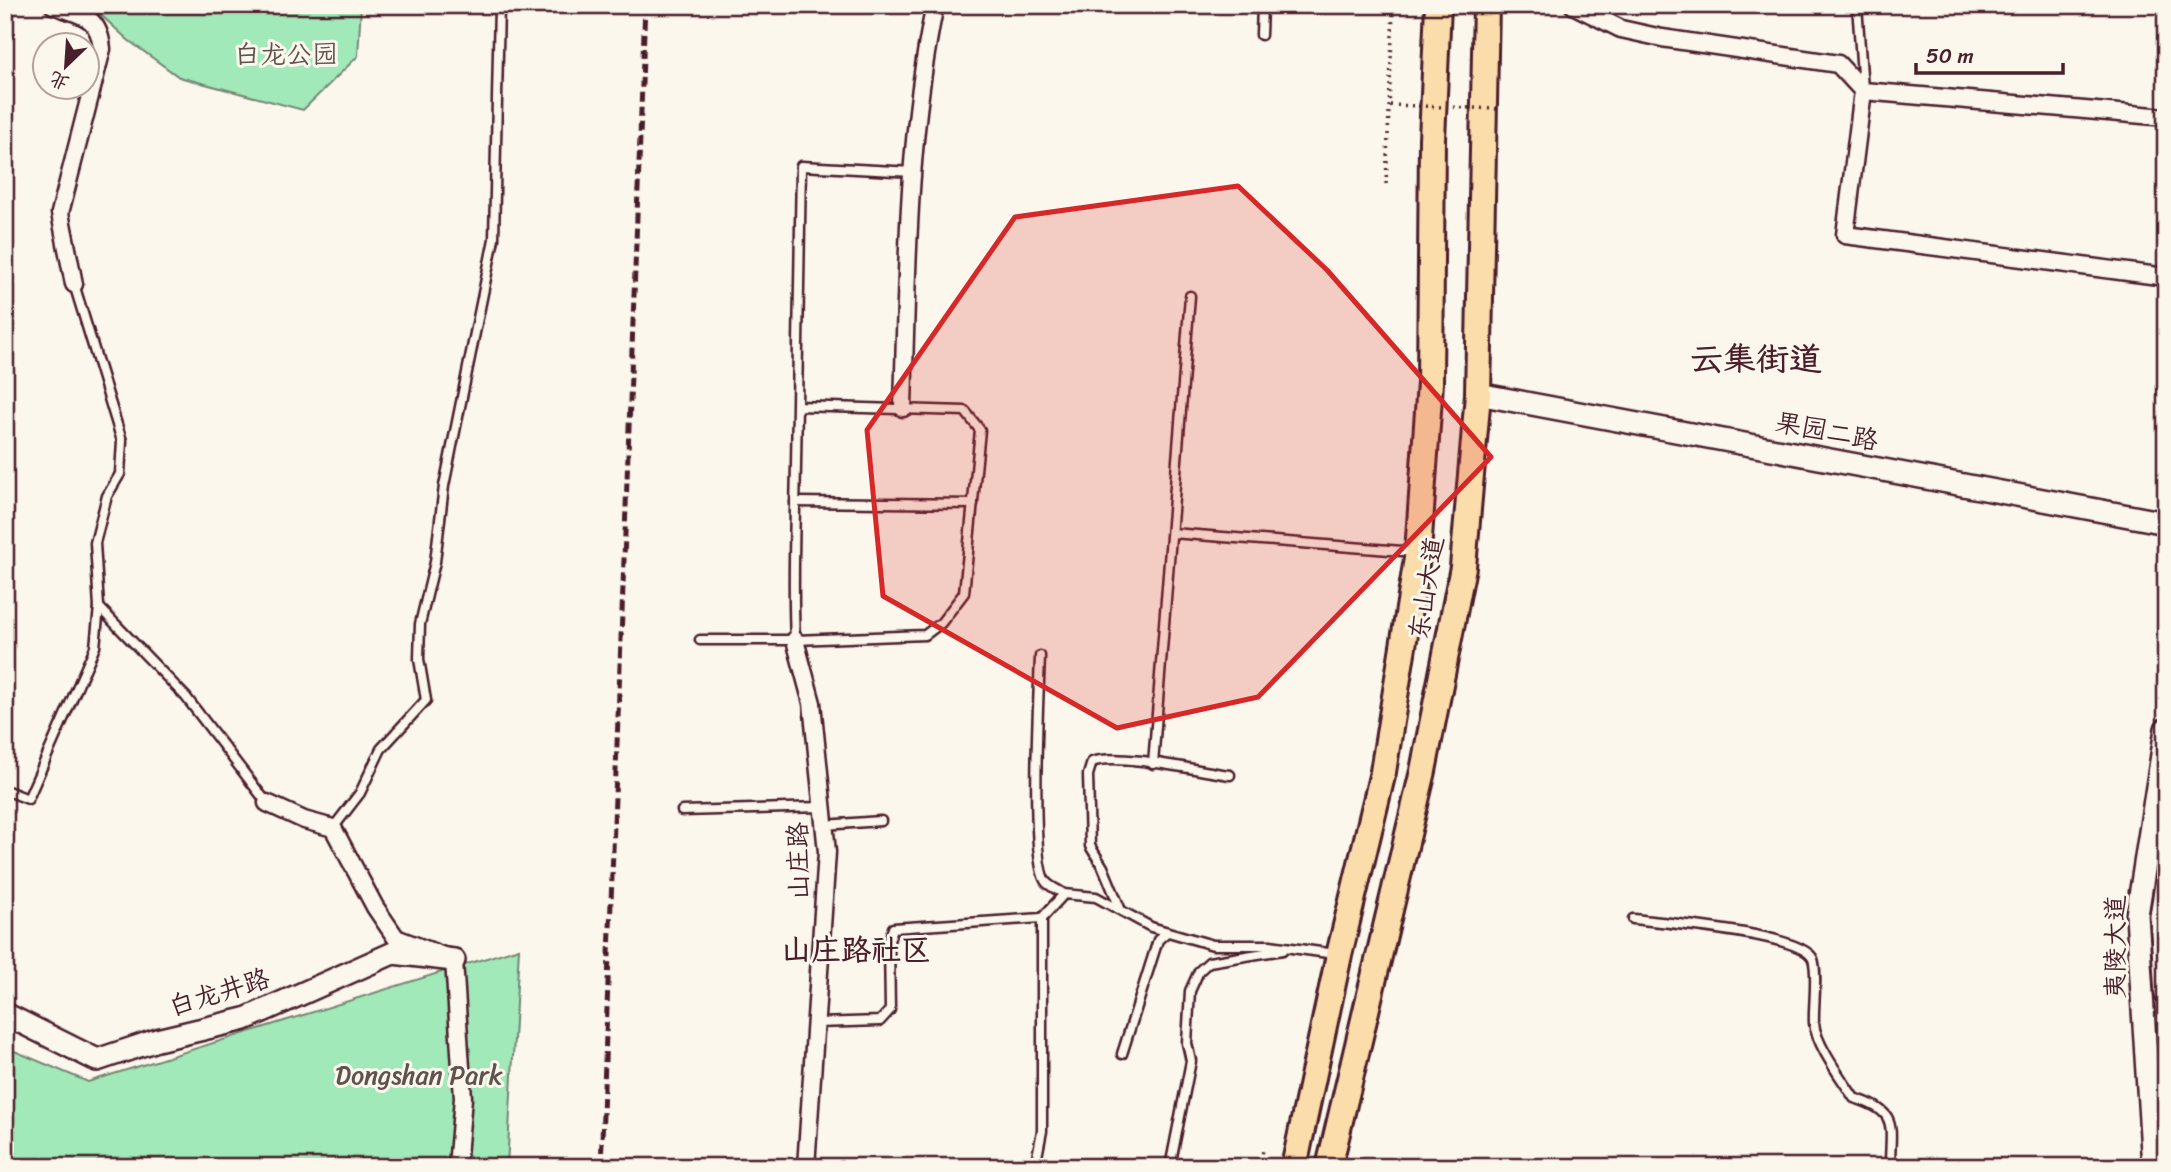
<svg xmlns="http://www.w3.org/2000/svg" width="2171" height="1172" viewBox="0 0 2171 1172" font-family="Sriracha,'LXGW WenKai TC',sans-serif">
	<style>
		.green { fill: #a1e9b8; stroke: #768472; stroke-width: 2 }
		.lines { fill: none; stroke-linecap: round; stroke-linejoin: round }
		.lane-casing { stroke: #4a1f2b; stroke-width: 13 }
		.street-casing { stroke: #4a1f2b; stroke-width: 21 }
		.secondary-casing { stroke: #4a1f2b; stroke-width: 26 }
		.primary-casing { stroke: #4a1f2b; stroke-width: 30 }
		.path { stroke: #4a1f2b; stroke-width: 3.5; stroke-dasharray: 2 5; stroke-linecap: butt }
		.lane { stroke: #fbf7ec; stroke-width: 8 }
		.street { stroke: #fbf7ec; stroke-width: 16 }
		.secondary { stroke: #fbf7ec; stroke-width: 21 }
		.primary { stroke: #fbddab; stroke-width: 24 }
		.rail { stroke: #4a1f2b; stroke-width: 5; stroke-dasharray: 10 5; stroke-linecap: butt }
		.path-bridge { stroke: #4a1f2b; stroke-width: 3.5; stroke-dasharray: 2 5; stroke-linecap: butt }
		.marked { fill: #d62828; fill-opacity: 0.2; stroke: #d62828; stroke-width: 5; stroke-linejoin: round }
		.labels { text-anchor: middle; stroke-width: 6; stroke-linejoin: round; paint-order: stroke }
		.park-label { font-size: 26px; fill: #60524e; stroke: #fbf7ec }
		.street-label { font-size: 26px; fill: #4a1f2b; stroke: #fbf7ec }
		.quarter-label { font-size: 30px; font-weight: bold; fill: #4a1f2b; stroke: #fbf7ec }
		.district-label { font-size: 33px; font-weight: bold; fill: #4a1f2b; stroke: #fbf7ec }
	</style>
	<rect width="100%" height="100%" fill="#fbf7ec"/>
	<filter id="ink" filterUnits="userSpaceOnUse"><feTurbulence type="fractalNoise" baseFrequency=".0143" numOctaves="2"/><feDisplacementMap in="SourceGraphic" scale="14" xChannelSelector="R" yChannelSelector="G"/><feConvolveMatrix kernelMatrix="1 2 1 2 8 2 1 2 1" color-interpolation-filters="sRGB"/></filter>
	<g filter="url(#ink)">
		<!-- green -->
		<g class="green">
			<path d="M 90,5 L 361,5 L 358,56 L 303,110 L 179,77 L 128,40 Z"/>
			<path d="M 519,948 L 507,1167 L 5,1167 L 5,1047 L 88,1082 Z"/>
		</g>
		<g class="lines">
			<defs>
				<g id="lane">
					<path d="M 1857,5 L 1863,89"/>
					<path d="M 1261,35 L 1262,5"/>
					<path d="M 797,406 L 965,411 L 980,430 L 964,593 L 941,623 L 925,635 L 795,640 C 792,581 795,523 796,464 C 798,365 800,266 801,166 L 913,172"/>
					<path d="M 795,502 L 973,504"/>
					<path d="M 1172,533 L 1415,552"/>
					<path d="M 99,607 L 186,697 L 267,803"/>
					<path d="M 700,640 L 795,640"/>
					<path d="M 1040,656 C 1039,691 1029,862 1046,882 C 1050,887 1059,890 1064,894"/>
					<path d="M 1153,764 L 1190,296"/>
					<path d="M 5,790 L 28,799 L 95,647 L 99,607 L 95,543 L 107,496 L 120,474 L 122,441 L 74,284"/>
					<path d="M 682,811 L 821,807"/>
					<path d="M 824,825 L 881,821"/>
					<path d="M 333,828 L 360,793 L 381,749 L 426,700 L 419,659 L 420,624 L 435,562 L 444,486 L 494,239 L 499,5"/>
					<path d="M 1120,908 L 1103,867 L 1090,846 L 1088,775 L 1092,762 C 1118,752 1199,771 1230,775"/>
					<path d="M 1633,919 C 1664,923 1802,933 1813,959 C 1818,973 1813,1007 1814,1023 C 1816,1045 1842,1079 1854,1098 C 1900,1112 1890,1125 1890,1167"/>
					<path d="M 817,1023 L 880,1021 L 890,1010 L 889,941 L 893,928 L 1042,918"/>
					<path d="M 1122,1054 L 1158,940 L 1167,932"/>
					<path d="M 1035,1167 L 1042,1131 L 1042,918 L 1064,894 L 1096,897 L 1151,927 L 1213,945 L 1270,945 L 1335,954"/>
					<path d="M 1170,1167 L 1191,1061 L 1187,1043 L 1190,991 L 1199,971 L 1209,962 L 1283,950"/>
				</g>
				<g id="street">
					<path d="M 53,5 C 82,16 99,15 102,49 L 60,213 L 74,284"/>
					<path d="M 1573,5 L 1621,29 L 1662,38 L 1838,64 L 1863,91 L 1845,235 L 2166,277"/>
					<path d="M 1863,91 L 2166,117"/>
					<path d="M 903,408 C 907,274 907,137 935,5"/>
					<path d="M 795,640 L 812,703 L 827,852 L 806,1167"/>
					<path d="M 267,803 L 304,820 L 333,828 L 375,907 L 396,938 L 454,960 L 463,1098 L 457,1167"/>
				</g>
				<g id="secondary">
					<path d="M 1478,394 L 2166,523"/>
					<path d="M 2166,885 L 2161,916 L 2166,994"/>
					<path d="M 5,1014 L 97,1060 L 157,1040 L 245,1019 L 393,953 L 454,960"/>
					<path d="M 2153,1167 L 2137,915 L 2166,729"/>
				</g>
				<g id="primary">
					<path d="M 1294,1167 L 1339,955 L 1383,772 L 1418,552 L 1430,383 L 1432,139 L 1438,5"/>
					<path d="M 1329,1167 L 1423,771 L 1463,567 L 1478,394 L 1486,5"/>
				</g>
			</defs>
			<!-- lane casing -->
			<use href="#lane" class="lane-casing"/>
			<!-- street casing -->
			<use href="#street" class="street-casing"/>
			<!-- secondary casing -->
			<use href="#secondary" class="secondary-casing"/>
			<!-- primary casing -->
			<use href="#primary" class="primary-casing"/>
			<!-- path -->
			<g class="path">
				<path d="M 1386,184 L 1393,11"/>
				<path d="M 1260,1167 L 1263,1150"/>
				<path d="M 1354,1167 L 1354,1166"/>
			</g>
			<!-- lane -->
			<use href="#lane" class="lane"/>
			<!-- street -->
			<use href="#street" class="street"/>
			<!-- secondary -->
			<use href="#secondary" class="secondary"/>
			<!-- primary -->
			<use href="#primary" class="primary"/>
			<!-- rail -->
			<path class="rail" d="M 601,1167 L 645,5"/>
			<!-- path-bridge -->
			<path class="path-bridge" d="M 1390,105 L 1498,109"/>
		</g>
	</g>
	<!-- marked area -->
	<path class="marked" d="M 1238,186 L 1327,270 L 1491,457 L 1258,697 L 1117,728 L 883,596 L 867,430 L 1015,217 Z"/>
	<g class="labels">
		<!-- park labels -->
		<g class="park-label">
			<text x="286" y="63">白龙公园</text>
			<text x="419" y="1084">Dongshan Park</text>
		</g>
		<!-- street labels -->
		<g class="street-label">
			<text transform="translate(1827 431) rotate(11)" y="9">果园二路</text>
			<text transform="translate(1426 588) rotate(-81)" y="9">东山大道</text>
			<text transform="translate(798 861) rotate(-91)" y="9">山庄路</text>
			<text transform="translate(2115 947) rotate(-90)" y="9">夷陵大道</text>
			<text transform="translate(219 992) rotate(-17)" y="9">白龙井路</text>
		</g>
		<!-- quarter labels -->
		<g class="quarter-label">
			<text x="856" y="960">山庄路社区</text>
		</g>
		<!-- district labels -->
		<g class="district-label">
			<text x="1756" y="370">云集街道</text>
		</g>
	</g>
	<!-- margin -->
	<rect width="2171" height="1172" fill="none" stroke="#fbf7ec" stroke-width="28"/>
	<rect x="14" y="14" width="2143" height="1144" fill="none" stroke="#4a1f2b" stroke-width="2.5" filter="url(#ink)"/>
	<!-- north arrow -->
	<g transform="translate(66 66) rotate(205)"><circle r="33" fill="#fbf7ec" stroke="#b4a19f" stroke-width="2"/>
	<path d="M0-5L12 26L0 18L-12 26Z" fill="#4a1f2b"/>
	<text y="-10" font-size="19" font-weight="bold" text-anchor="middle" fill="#4a1f2b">北</text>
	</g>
	<!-- scale -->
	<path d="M1916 63v10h147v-10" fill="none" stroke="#4a1f2b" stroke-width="3.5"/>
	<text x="1926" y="63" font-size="21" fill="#4a1f2b" stroke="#fbf7ec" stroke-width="5" paint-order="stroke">50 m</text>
</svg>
